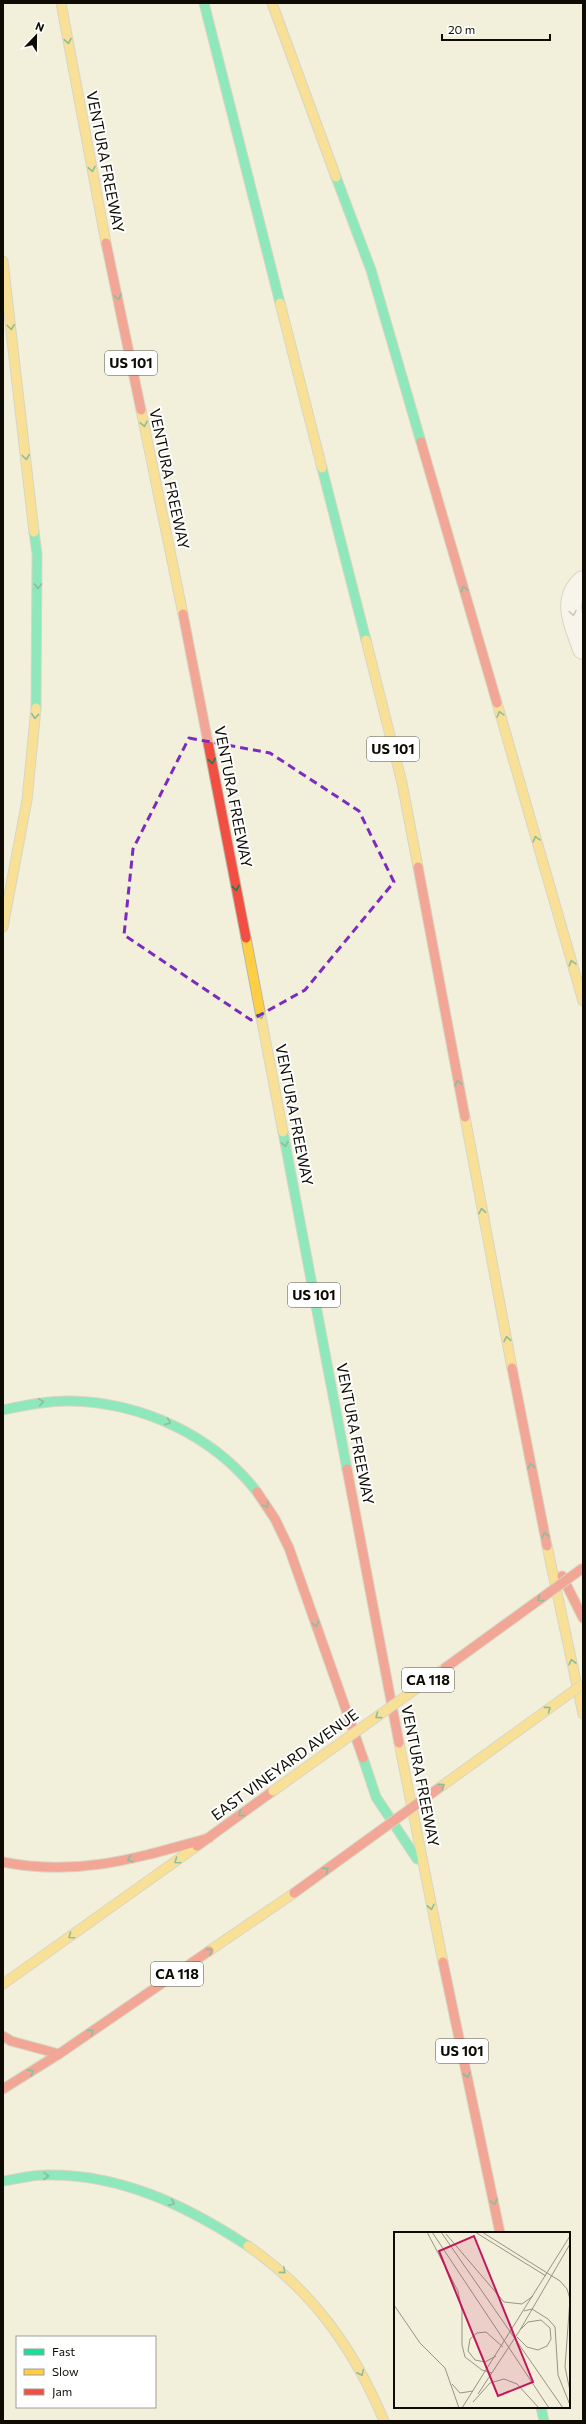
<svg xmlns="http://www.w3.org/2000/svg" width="586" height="2424" viewBox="0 0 586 2424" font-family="Commissioner,sans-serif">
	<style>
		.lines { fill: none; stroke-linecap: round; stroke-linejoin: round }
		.lane-casing { stroke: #b9b7a7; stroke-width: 22 }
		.fast-casing { stroke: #b9b7a7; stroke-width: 11 }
		.slow-casing { stroke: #b9b7a7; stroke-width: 11 }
		.jam-casing { stroke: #b9b7a7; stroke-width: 11 }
		.lane { stroke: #fdfdfa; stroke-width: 20 }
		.fast { stroke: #16e098; stroke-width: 9 }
		.slow { stroke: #ffcf43; stroke-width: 9 }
		.jam { stroke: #f24e42; stroke-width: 9 }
		.slow-bridge-casing { stroke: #b9b7a7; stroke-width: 11; stroke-linecap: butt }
		.jam-bridge-casing { stroke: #b9b7a7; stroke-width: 11; stroke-linecap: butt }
		.slow-bridge { stroke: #ffcf43; stroke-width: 9 }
		.jam-bridge { stroke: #f24e42; stroke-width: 9 }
		.oneway { stroke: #128154 }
		.oneway2 { stroke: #9d9d97 }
		.marked { fill: none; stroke: #7b2cbf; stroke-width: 3; stroke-dasharray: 8 5; stroke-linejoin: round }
		.labels { text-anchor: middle; stroke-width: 4; stroke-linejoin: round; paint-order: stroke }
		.shield { fill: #fff; stroke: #56554e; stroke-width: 1 }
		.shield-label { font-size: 14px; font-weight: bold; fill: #0e0c02 }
		.street-label { font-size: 15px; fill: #0e0c02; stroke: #fff }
		.inset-road { fill: none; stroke: #979484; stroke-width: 1 }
		.view { fill: #c2185b; fill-opacity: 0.15; stroke: #c2185b; stroke-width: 2 }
		.inset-edge { fill: none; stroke: #0e0c02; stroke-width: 2 }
	</style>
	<rect width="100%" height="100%" fill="#f2efdb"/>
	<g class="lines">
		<defs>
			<path id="lane" d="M 583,581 C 561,601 575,625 583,649"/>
			<g id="fast">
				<path d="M 204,3 L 280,303"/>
				<path d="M 336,177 L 371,270 L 421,442"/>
				<path d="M 322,468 L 366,640"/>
				<path d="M 34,532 L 37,554 L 36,708"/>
				<path d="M 283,1132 L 347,1469"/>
				<path d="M 3,1410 C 25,1405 47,1401 69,1401 C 141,1402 213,1435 257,1492"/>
				<path d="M 363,1758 L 376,1797 L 417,1859"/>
				<path d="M 3,2181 C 17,2179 31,2175 45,2175 C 120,2173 187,2206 248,2246"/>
				<path d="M 541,2407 L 544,2421"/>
			</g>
			<g id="slow">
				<path d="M 61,3 L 106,243"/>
				<path d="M 272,3 L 336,177"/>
				<path d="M 3,261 L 34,532"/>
				<path d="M 280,303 L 322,468"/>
				<path d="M 141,410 L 183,614"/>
				<path d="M 366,640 L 402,783 L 418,867"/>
				<path d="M 497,703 L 583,1001"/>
				<path d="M 3,927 L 27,800 L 36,708"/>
				<path d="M 246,938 L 283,1132"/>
				<path d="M 465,1117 L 512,1368"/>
				<path d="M 547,1546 L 583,1714"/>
				<path d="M 399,1743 L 443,1962"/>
				<path d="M 209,1951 L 294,1893"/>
				<path d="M 3,1984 L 197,1846"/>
				<path d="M 248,2246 C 313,2291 354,2349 384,2421"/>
			</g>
			<g id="jam">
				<path d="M 106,243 L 141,410"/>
				<path d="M 421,442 L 497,703"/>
				<path d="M 183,614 L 246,938"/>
				<path d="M 418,867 L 465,1117"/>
				<path d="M 512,1368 L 547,1546"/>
				<path d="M 347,1469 L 399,1743"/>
				<path d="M 257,1492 L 275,1519 L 289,1548 L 363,1758"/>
				<path d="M 562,1576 L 583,1618"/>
				<path d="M 197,1846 L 273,1791"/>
				<path d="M 3,1862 C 78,1877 137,1858 209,1838"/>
				<path d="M 443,1962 L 500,2233"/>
				<path d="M 3,2036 L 11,2041 L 59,2054"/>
				<path d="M 3,2089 L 59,2054 L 209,1951"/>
			</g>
		</defs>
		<!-- lane casing -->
		<use href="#lane" class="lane-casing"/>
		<!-- fast casing -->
		<use href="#fast" class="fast-casing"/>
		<!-- slow casing -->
		<use href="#slow" class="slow-casing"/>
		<!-- jam casing -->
		<use href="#jam" class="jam-casing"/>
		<!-- lane -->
		<use href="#lane" class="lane"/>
		<!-- fast -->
		<use href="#fast" class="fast"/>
		<!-- slow -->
		<use href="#slow" class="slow"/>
		<!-- jam -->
		<use href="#jam" class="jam"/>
		<defs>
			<g id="slow-bridge">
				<path d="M 439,1788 L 583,1684"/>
				<path d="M 273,1791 L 445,1668"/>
			</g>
			<g id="jam-bridge">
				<path d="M 445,1668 L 583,1568"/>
				<path d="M 294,1893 L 439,1788"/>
			</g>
		</defs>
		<!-- slow-bridge casing -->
		<use href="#slow-bridge" class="slow-bridge-casing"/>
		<!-- jam-bridge casing -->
		<use href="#jam-bridge" class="jam-bridge-casing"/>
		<!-- slow-bridge -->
		<use href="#slow-bridge" class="slow-bridge"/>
		<!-- jam-bridge -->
		<use href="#jam-bridge" class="jam-bridge"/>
	</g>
	<!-- one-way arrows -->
	<defs><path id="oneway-chevron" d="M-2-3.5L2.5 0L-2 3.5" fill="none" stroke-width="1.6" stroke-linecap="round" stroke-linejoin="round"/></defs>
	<g class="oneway">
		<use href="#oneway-chevron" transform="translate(68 41) rotate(79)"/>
		<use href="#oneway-chevron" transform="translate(92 169) rotate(79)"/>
		<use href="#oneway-chevron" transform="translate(118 297) rotate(78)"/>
		<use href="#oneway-chevron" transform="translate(11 327) rotate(83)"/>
		<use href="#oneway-chevron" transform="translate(144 424) rotate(78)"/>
		<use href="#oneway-chevron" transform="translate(26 457) rotate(83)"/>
		<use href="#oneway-chevron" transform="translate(38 586) rotate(90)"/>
		<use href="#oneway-chevron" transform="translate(464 589) rotate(-106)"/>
		<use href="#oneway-chevron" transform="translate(500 714) rotate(-106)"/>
		<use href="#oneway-chevron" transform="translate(35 716) rotate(96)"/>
		<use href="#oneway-chevron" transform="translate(212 761) rotate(79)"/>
		<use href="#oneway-chevron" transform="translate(536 839) rotate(-106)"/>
		<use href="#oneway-chevron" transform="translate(236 888) rotate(79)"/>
		<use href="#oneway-chevron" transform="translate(572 963) rotate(-106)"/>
		<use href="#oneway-chevron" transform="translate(261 1016) rotate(79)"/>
		<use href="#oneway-chevron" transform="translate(458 1083) rotate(-101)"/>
		<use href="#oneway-chevron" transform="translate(285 1144) rotate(79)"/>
		<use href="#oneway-chevron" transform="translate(482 1211) rotate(-101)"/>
		<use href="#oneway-chevron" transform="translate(507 1339) rotate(-101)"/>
		<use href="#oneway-chevron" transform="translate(41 1402) rotate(-8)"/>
		<use href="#oneway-chevron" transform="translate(168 1422) rotate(23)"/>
		<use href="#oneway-chevron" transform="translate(531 1466) rotate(-101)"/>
		<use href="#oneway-chevron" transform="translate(266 1505) rotate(57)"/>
		<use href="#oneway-chevron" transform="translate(545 1535) rotate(-103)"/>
		<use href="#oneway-chevron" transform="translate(540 1599) rotate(144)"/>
		<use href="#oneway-chevron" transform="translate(316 1624) rotate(71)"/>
		<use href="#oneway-chevron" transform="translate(572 1662) rotate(-102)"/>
		<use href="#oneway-chevron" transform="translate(548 1709) rotate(-36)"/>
		<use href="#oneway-chevron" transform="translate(378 1716) rotate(144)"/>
		<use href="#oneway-chevron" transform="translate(442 1786) rotate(-36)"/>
		<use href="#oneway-chevron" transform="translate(241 1814) rotate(144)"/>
		<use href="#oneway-chevron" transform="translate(130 1859) rotate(165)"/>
		<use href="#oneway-chevron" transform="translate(177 1861) rotate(145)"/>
		<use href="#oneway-chevron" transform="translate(326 1870) rotate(-36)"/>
		<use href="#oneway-chevron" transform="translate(431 1907) rotate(78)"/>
		<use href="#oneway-chevron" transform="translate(71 1936) rotate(145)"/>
		<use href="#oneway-chevron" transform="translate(210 1951) rotate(-34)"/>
		<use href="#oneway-chevron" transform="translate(91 2032) rotate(-34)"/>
		<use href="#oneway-chevron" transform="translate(31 2072) rotate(-32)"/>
		<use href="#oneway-chevron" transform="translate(467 2075) rotate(78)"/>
		<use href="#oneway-chevron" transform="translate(46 2176)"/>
		<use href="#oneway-chevron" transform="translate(494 2202) rotate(78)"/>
		<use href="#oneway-chevron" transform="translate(172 2203) rotate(25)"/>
		<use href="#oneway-chevron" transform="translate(283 2271) rotate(41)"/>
		<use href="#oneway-chevron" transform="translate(361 2373) rotate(64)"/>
	</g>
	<use class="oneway2" href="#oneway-chevron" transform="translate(573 613) rotate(80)"/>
	<!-- marked area -->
	<path d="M0 0H586V2424H0ZM 189,738 L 270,753 L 359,811 L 394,882 L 305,990 L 251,1020 L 124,935 L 133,849 Z" fill="#f2efdb" fill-opacity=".55" fill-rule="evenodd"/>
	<path class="marked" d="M 189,738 L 270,753 L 359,811 L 394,882 L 305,990 L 251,1020 L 124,935 L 133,849 Z"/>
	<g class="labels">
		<!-- shield labels -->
		<g class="shield">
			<rect x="105" y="351" width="52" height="24" rx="3"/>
			<rect x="367" y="737" width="52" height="24" rx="3"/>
			<rect x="288" y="1283" width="52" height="24" rx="3"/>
			<rect x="402" y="1668" width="52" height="24" rx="3"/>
			<rect x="151" y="1962" width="52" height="24" rx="3"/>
			<rect x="436" y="2039" width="52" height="24" rx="3"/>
		</g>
		<g class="shield-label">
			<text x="131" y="368">US 101</text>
			<text x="393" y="754">US 101</text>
			<text x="314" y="1300">US 101</text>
			<text x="428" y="1685">CA 118</text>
			<text x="177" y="1979">CA 118</text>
			<text x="462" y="2056">US 101</text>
		</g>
		<!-- street labels -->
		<g class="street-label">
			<text transform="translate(105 162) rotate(79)" y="5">VENTURA FREEWAY</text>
			<text transform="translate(169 479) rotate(78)" y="5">VENTURA FREEWAY</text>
			<text transform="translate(233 797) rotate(79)" y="5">VENTURA FREEWAY</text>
			<text transform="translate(294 1115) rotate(79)" y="5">VENTURA FREEWAY</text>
			<text transform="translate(355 1434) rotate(79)" y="5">VENTURA FREEWAY</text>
			<text transform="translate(285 1765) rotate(-36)" y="5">EAST VINEYARD AVENUE</text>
			<text transform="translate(420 1776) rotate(79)" y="5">VENTURA FREEWAY</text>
		</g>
	</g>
	<!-- overview -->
	<g transform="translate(394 2232)">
		<rect width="176" height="176" fill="#f2efdb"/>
		<path class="inset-road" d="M 33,0 L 64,59 L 68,79 L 68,113 L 71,125 L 88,138 L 98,141M 38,0 L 155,176M 47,0 L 169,176M 81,0 L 152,44M 88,0 L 166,49 L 173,57 L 176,67 L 171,135 L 176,159M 52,2 L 110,70 L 128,72 L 139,64M 0,73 L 26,111 L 51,136 L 65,176M 130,79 L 138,77 L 154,87 L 161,95 L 164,143 L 176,173M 123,105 L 133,115 L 144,118 L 153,114 L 157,107 L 156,96 L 147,88 L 134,90 L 126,98M 102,124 L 91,130 L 81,128 L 74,119 L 76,107 L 83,101 L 92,100 L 109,115M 58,152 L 66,161 L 79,159M 84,162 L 126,98 L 176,12M 79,170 L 96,151 L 110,147 L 123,152 L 145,176M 68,176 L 176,4"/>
		<path class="view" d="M 80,4 L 139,150 L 104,164 L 45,19 Z"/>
		<rect width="176" height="176" class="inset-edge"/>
	</g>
	<!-- border -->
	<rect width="586" height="2424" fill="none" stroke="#0e0c02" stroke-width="8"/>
	<!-- legend -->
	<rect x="16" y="2336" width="140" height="72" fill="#ffffff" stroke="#9f9e9a"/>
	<rect x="24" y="2349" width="20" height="6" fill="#16e098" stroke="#9f9e9a"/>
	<text x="52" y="2356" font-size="12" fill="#0e0c02">Fast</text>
	<rect x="24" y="2369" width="20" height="6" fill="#ffcf43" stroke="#9f9e9a"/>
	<text x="52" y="2376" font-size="12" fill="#0e0c02">Slow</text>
	<rect x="24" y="2389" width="20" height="6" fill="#f24e42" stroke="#9f9e9a"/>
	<text x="52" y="2396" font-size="12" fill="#0e0c02">Jam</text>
	<!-- north arrow -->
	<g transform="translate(36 36) rotate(22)" stroke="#ffffff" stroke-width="3" paint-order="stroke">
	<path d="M0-3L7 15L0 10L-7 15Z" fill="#0e0c02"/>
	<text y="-6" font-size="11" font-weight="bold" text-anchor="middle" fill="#0e0c02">N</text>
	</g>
	<!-- scale -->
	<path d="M442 34v6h108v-6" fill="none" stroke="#0e0c02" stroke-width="2"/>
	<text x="448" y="34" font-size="12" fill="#0e0c02" stroke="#ffffff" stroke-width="3" paint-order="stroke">20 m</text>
</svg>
